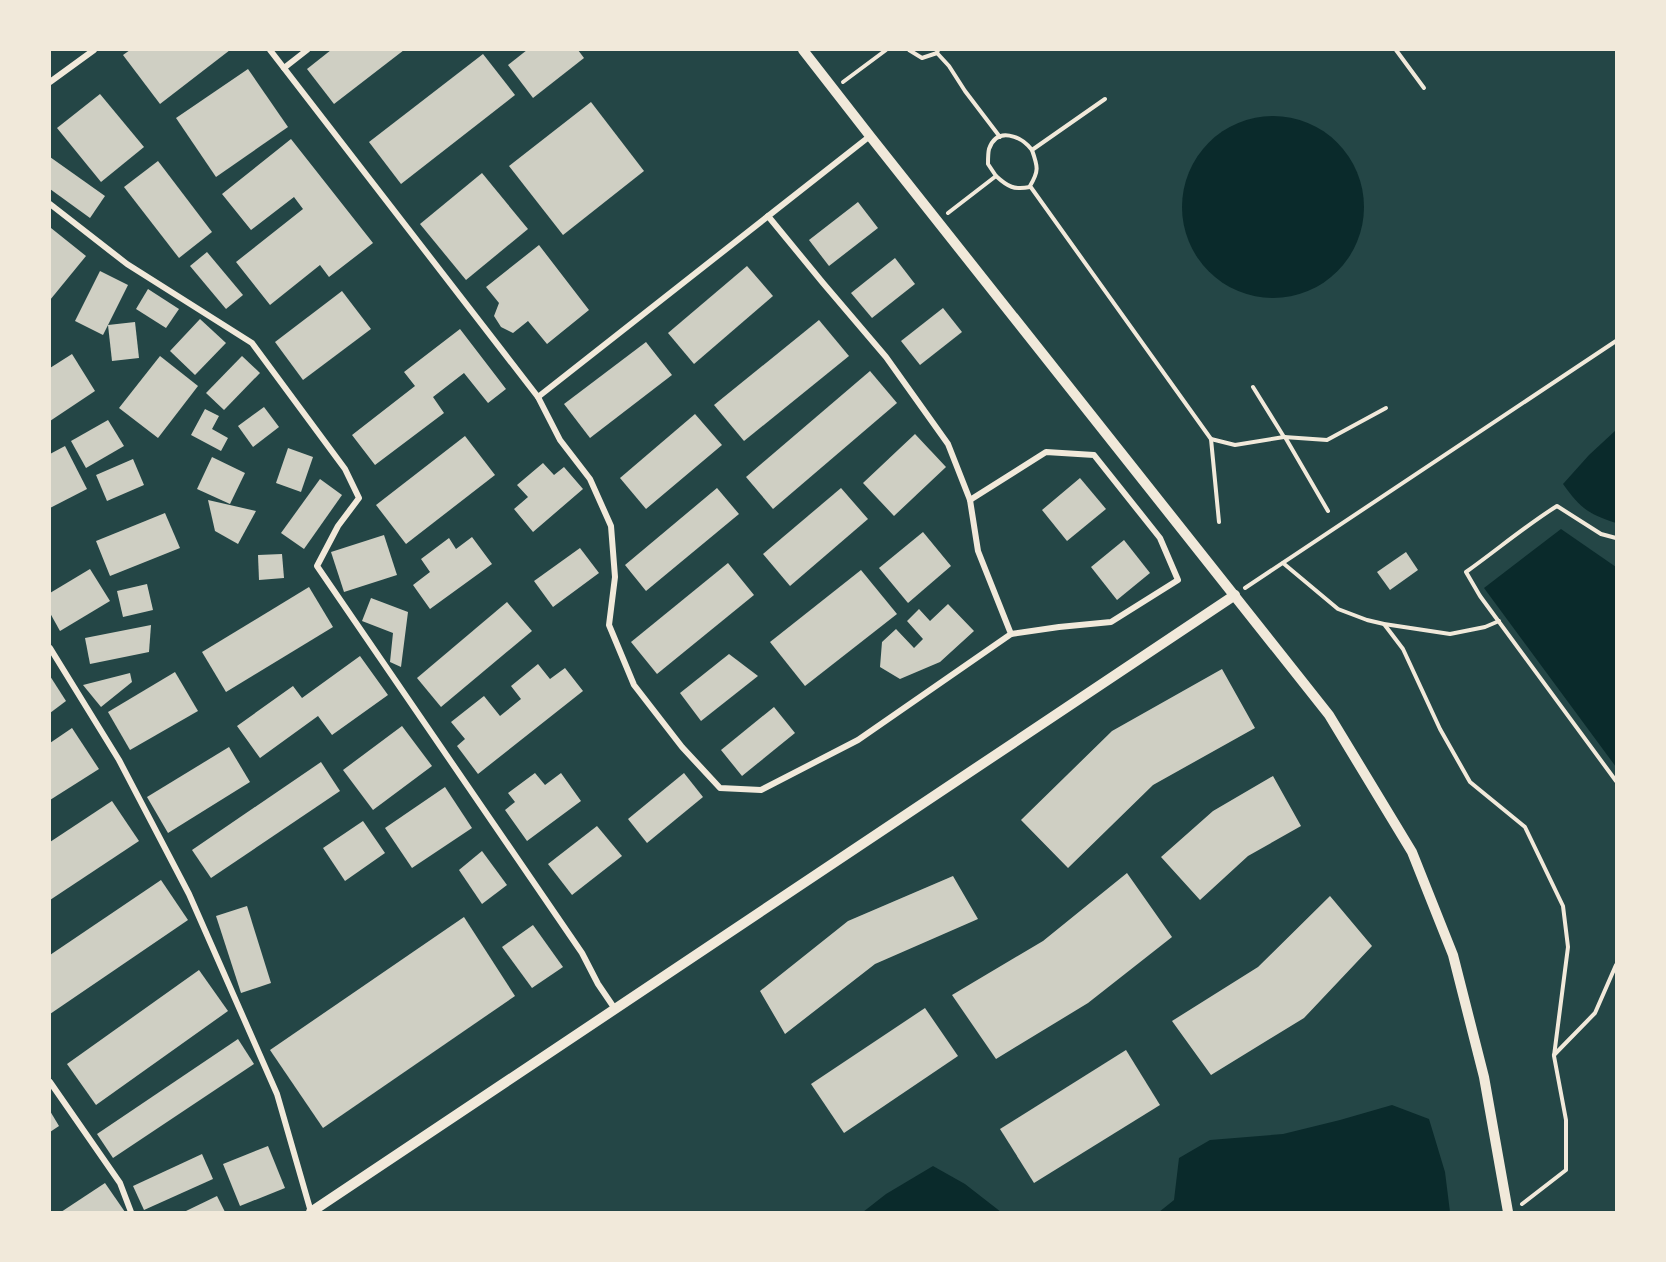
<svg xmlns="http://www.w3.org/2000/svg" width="1666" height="1262" viewBox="0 0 1666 1262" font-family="'Roboto Condensed',sans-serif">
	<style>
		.green { fill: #244646 }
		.water { fill: #0a2a2b }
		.building { fill: #cfcfc3 }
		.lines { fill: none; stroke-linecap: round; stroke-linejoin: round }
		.path { stroke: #f1e9da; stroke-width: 4 }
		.minor { stroke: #f1e9da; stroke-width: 6 }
		.tertiary { stroke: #f1e9da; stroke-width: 10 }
	</style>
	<rect width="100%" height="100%" fill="#0f3d3e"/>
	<!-- green -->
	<rect class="green" x="50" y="50" width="1566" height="1162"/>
	<!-- water -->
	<g class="water">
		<circle cx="1273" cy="207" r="91"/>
		<path d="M 1616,430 L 1616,523 C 1588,514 1580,508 1563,484 L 1589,455 Z"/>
		<path d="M 1561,529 L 1616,567 L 1616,767 L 1484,588 Z"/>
		<path d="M 1392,1105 L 1429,1119 L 1445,1172 L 1450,1212 L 1159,1212 L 1174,1200 L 1179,1158 L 1210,1140 L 1283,1134 L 1340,1120 Z"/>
		<path d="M 933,1166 L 965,1184 L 1001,1212 L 863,1212 L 886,1194 Z"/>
	</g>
	<!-- building -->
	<g class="building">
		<path d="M 130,50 L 230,50 L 160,104 L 123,55 Z"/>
		<path d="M 331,50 L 404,50 L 334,104 L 307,69 Z"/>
		<path d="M 527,50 L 578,50 L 584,58 L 533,98 L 508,65 Z"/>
		<path d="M 483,54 L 515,95 L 401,184 L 369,142 Z"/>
		<path d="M 248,69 L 288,127 L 216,177 L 176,118 Z"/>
		<path d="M 100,94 L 144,147 L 101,182 L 57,128 Z"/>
		<path d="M 591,102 L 644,171 L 563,235 L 509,166 Z"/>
		<path d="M 291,139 L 373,243 L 329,277 L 320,265 L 270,305 L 236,262 L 303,209 L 294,197 L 251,230 L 222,194 Z"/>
		<path d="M 50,157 L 105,196 L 90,218 L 50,189 Z"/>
		<path d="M 158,161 L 212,232 L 179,258 L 124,187 Z"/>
		<path d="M 482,173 L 528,229 L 466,280 L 420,224 Z"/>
		<path d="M 858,202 L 878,228 L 829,266 L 809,240 Z"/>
		<path d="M 51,228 L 86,256 L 50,300 L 50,230 Z"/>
		<path d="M 539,245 L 589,310 L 547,344 L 528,321 L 513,333 L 501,327 L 494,316 L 499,303 L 486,287 Z"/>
		<path d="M 207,252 L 243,295 L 226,309 L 190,266 Z"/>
		<path d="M 895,258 L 915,284 L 872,318 L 851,293 Z"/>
		<path d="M 747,266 L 773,296 L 694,364 L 668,333 Z"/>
		<path d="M 100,271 L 128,285 L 103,335 L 75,321 Z"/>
		<path d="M 148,289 L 179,309 L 166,328 L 136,309 Z"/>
		<path d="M 342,291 L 371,329 L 303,380 L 275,342 Z"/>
		<path d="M 943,308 L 962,332 L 920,365 L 901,341 Z"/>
		<path d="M 200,319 L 226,343 L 195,375 L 170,351 Z"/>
		<path d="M 819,320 L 849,356 L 744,441 L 714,405 Z"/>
		<path d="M 135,322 L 139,358 L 112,361 L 108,325 Z"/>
		<path d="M 460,329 L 506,389 L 488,403 L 464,373 L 433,397 L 444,413 L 375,465 L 352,435 L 415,386 L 404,372 Z"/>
		<path d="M 646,342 L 672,375 L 590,438 L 564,404 Z"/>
		<path d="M 72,354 L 95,391 L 50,421 L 50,368 Z"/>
		<path d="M 160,356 L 198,386 L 158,438 L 119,408 Z"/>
		<path d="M 242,356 L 260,373 L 224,410 L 206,393 Z"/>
		<path d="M 870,371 L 897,403 L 773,509 L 746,477 Z"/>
		<path d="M 264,407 L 279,427 L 253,447 L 238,426 Z"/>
		<path d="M 205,409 L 219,416 L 212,429 L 228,438 L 221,451 L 191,435 Z"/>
		<path d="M 695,414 L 722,445 L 646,509 L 620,478 Z"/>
		<path d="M 108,420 L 124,446 L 86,468 L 71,441 Z"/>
		<path d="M 915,434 L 946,467 L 894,516 L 863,483 Z"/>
		<path d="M 465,436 L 495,475 L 406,544 L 376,505 Z"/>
		<path d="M 65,446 L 87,489 L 50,508 L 50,454 Z"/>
		<path d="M 288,448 L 313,457 L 301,492 L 276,483 Z"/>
		<path d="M 212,457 L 245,473 L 230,504 L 197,489 Z"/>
		<path d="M 133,459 L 144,485 L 107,501 L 96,475 Z"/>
		<path d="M 543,463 L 554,475 L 564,467 L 583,489 L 533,532 L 514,509 L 528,497 L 517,485 Z"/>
		<path d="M 1080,478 L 1106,509 L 1067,541 L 1042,510 Z"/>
		<path d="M 320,479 L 342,495 L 304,549 L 281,533 Z"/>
		<path d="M 717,488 L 739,514 L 646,591 L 625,565 Z"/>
		<path d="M 841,488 L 868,519 L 790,586 L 763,554 Z"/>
		<path d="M 208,500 L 256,511 L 238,544 L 215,531 Z"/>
		<path d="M 165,513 L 180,548 L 110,576 L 96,541 Z"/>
		<path d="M 923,532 L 951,566 L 908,603 L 879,568 Z"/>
		<path d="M 384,535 L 397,575 L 344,592 L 331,552 Z"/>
		<path d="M 472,537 L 492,564 L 430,609 L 413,585 L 430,572 L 421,559 L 449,538 L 456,549 Z"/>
		<path d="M 1124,540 L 1150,573 L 1117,600 L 1091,567 Z"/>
		<path d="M 580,548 L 599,573 L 553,607 L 534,581 Z"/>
		<path d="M 1406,552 L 1418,570 L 1390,590 L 1377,572 Z"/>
		<path d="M 282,554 L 284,578 L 259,580 L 258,555 Z"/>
		<path d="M 728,563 L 754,595 L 657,674 L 631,642 Z"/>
		<path d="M 90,569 L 110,601 L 60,631 L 50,613 L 50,593 Z"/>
		<path d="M 861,570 L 897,614 L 805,686 L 770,642 Z"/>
		<path d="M 147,584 L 153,610 L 123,617 L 117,591 Z"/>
		<path d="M 309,587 L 333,627 L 226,692 L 202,652 Z"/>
		<path d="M 371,598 L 408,612 L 401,667 L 390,662 L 393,633 L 362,621 Z"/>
		<path d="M 507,602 L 532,631 L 441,707 L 417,678 Z"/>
		<path d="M 948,604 L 974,631 L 940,662 L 900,679 L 880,667 L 882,642 L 896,629 L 914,648 L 923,639 L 907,621 L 919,609 L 930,621 Z"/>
		<path d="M 151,625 L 149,652 L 90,664 L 85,638 Z"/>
		<path d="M 729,654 L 758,676 L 701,721 L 680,693 Z"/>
		<path d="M 360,656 L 388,695 L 332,735 L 318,716 L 260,758 L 237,726 L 293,686 L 302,698 Z"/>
		<path d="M 538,664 L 550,679 L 565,668 L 583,691 L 478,774 L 457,746 L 465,739 L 451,722 L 484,696 L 500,716 L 521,699 L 511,686 Z"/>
		<path d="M 1222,669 L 1255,728 L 1153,785 L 1068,868 L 1021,820 L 1112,731 Z"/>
		<path d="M 175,672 L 198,711 L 130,750 L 108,712 Z"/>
		<path d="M 130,673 L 132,682 L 101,707 L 83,685 Z"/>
		<path d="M 50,676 L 66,701 L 50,713 Z"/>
		<path d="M 774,707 L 795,733 L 742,776 L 721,750 Z"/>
		<path d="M 402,726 L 432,766 L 373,810 L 343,770 Z"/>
		<path d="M 72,728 L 99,769 L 50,800 L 50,743 Z"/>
		<path d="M 229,747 L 250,782 L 168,833 L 147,797 Z"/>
		<path d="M 321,762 L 340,791 L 211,878 L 192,850 Z"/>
		<path d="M 535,773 L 545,785 L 561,773 L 581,801 L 527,841 L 505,810 L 515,802 L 508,793 Z"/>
		<path d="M 684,773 L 703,797 L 647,843 L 628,819 Z"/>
		<path d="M 1273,776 L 1301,826 L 1248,856 L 1200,900 L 1161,857 L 1213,811 Z"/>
		<path d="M 445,787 L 472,828 L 412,868 L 385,828 Z"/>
		<path d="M 112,801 L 139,841 L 50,900 L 50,842 Z"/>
		<path d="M 363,821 L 385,853 L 345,881 L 323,848 Z"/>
		<path d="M 597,826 L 622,856 L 572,895 L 548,864 Z"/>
		<path d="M 482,851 L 507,885 L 482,904 L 459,870 Z"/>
		<path d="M 1127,873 L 1172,937 L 1088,1003 L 996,1059 L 952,995 L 1043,941 Z"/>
		<path d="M 953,876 L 978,919 L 875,964 L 785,1034 L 760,991 L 848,921 Z"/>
		<path d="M 161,880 L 188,920 L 50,1014 L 50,955 Z"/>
		<path d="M 1330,896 L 1372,946 L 1304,1018 L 1211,1075 L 1172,1021 L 1258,967 Z"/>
		<path d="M 247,906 L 271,983 L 241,993 L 216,916 Z"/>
		<path d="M 464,917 L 515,996 L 323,1128 L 270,1050 Z"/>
		<path d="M 533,925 L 563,967 L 532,988 L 502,947 Z"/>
		<path d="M 199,970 L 228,1011 L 96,1105 L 67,1064 Z"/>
		<path d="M 925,1008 L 958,1056 L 844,1133 L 811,1084 Z"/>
		<path d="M 238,1039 L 254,1064 L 113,1158 L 97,1134 Z"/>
		<path d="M 1126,1050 L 1160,1105 L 1034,1183 L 1000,1129 Z"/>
		<path d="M 50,1111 L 59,1126 L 50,1132 Z"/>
		<path d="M 268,1146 L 285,1188 L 240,1206 L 223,1164 Z"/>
		<path d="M 202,1154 L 213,1179 L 144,1210 L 133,1186 Z"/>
		<path d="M 105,1183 L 125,1212 L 61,1212 Z"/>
		<path d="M 217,1196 L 225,1212 L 187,1212 L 186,1211 Z"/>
	</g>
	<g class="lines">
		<!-- path -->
		<g class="path">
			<path d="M 909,50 L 922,58 L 937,53"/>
			<path d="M 938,50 L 937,53 L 949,66 L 965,91 L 1000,137"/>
			<path d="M 1396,50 L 1424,88"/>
			<path d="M 843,82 L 886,50"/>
			<path d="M 1105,99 L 1032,150 C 1038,167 1039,171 1030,186 L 1211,439 L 1219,522"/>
			<path d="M 996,176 L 988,164 C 988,159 988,153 989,149 C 997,126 1021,136 1032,150"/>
			<path d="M 948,213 L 996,176 C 1008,187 1014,190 1030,187"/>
			<path d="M 1284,437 L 1327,440 L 1386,408"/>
			<path d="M 1285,437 L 1328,511"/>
			<path d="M 1211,439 L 1235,445 L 1284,437 L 1253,387"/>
			<path d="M 1616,538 L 1601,534 L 1557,506 C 1525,526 1497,550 1466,572 L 1480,596 L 1616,781"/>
			<path d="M 1283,563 L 1338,609 L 1367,620 L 1384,624 L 1450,634 L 1485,627 L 1499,621"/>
			<path d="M 1245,588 L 1616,341"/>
			<path d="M 1384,624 L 1403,649 L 1440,729 L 1470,782 L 1525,827 L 1563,906 L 1568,947 L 1554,1056 L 1566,1120 L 1566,1170 L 1522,1204"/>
			<path d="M 1554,1055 L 1595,1013 L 1616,965"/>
		</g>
		<!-- minor -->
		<g class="minor">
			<path d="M 270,50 L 538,397 L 870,136"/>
			<path d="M 284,68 L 307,50"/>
			<path d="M 50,82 L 94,50"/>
			<path d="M 50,204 L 127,264 L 252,343 L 345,469 L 359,498 L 338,526 L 317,566 L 582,953 L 598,984 L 615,1009"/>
			<path d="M 538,397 L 560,440 L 590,479 L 611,526 L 615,577 L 609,625 L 634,685 L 682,747 L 720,788 L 761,790 L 858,740 L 1011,634 L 978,551 L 970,500 L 948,444 L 886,357 L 823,283 L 768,216"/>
			<path d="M 970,500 L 1046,452 L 1094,455 L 1160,538 L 1178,580 L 1111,622 L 1059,627 L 1011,634"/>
			<path d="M 50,648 L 119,760 L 189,894 L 277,1094 L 311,1212"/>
			<path d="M 50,1082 L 120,1183 L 131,1212"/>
		</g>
		<!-- tertiary -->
		<g class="tertiary">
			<path d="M 803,50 L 870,136 L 1329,715 L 1412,852 L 1453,955 L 1484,1077 L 1508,1212"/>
			<path d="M 311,1212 L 1235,595"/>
		</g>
	</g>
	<!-- border -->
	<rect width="1666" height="1262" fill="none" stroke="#f1e9da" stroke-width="102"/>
</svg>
